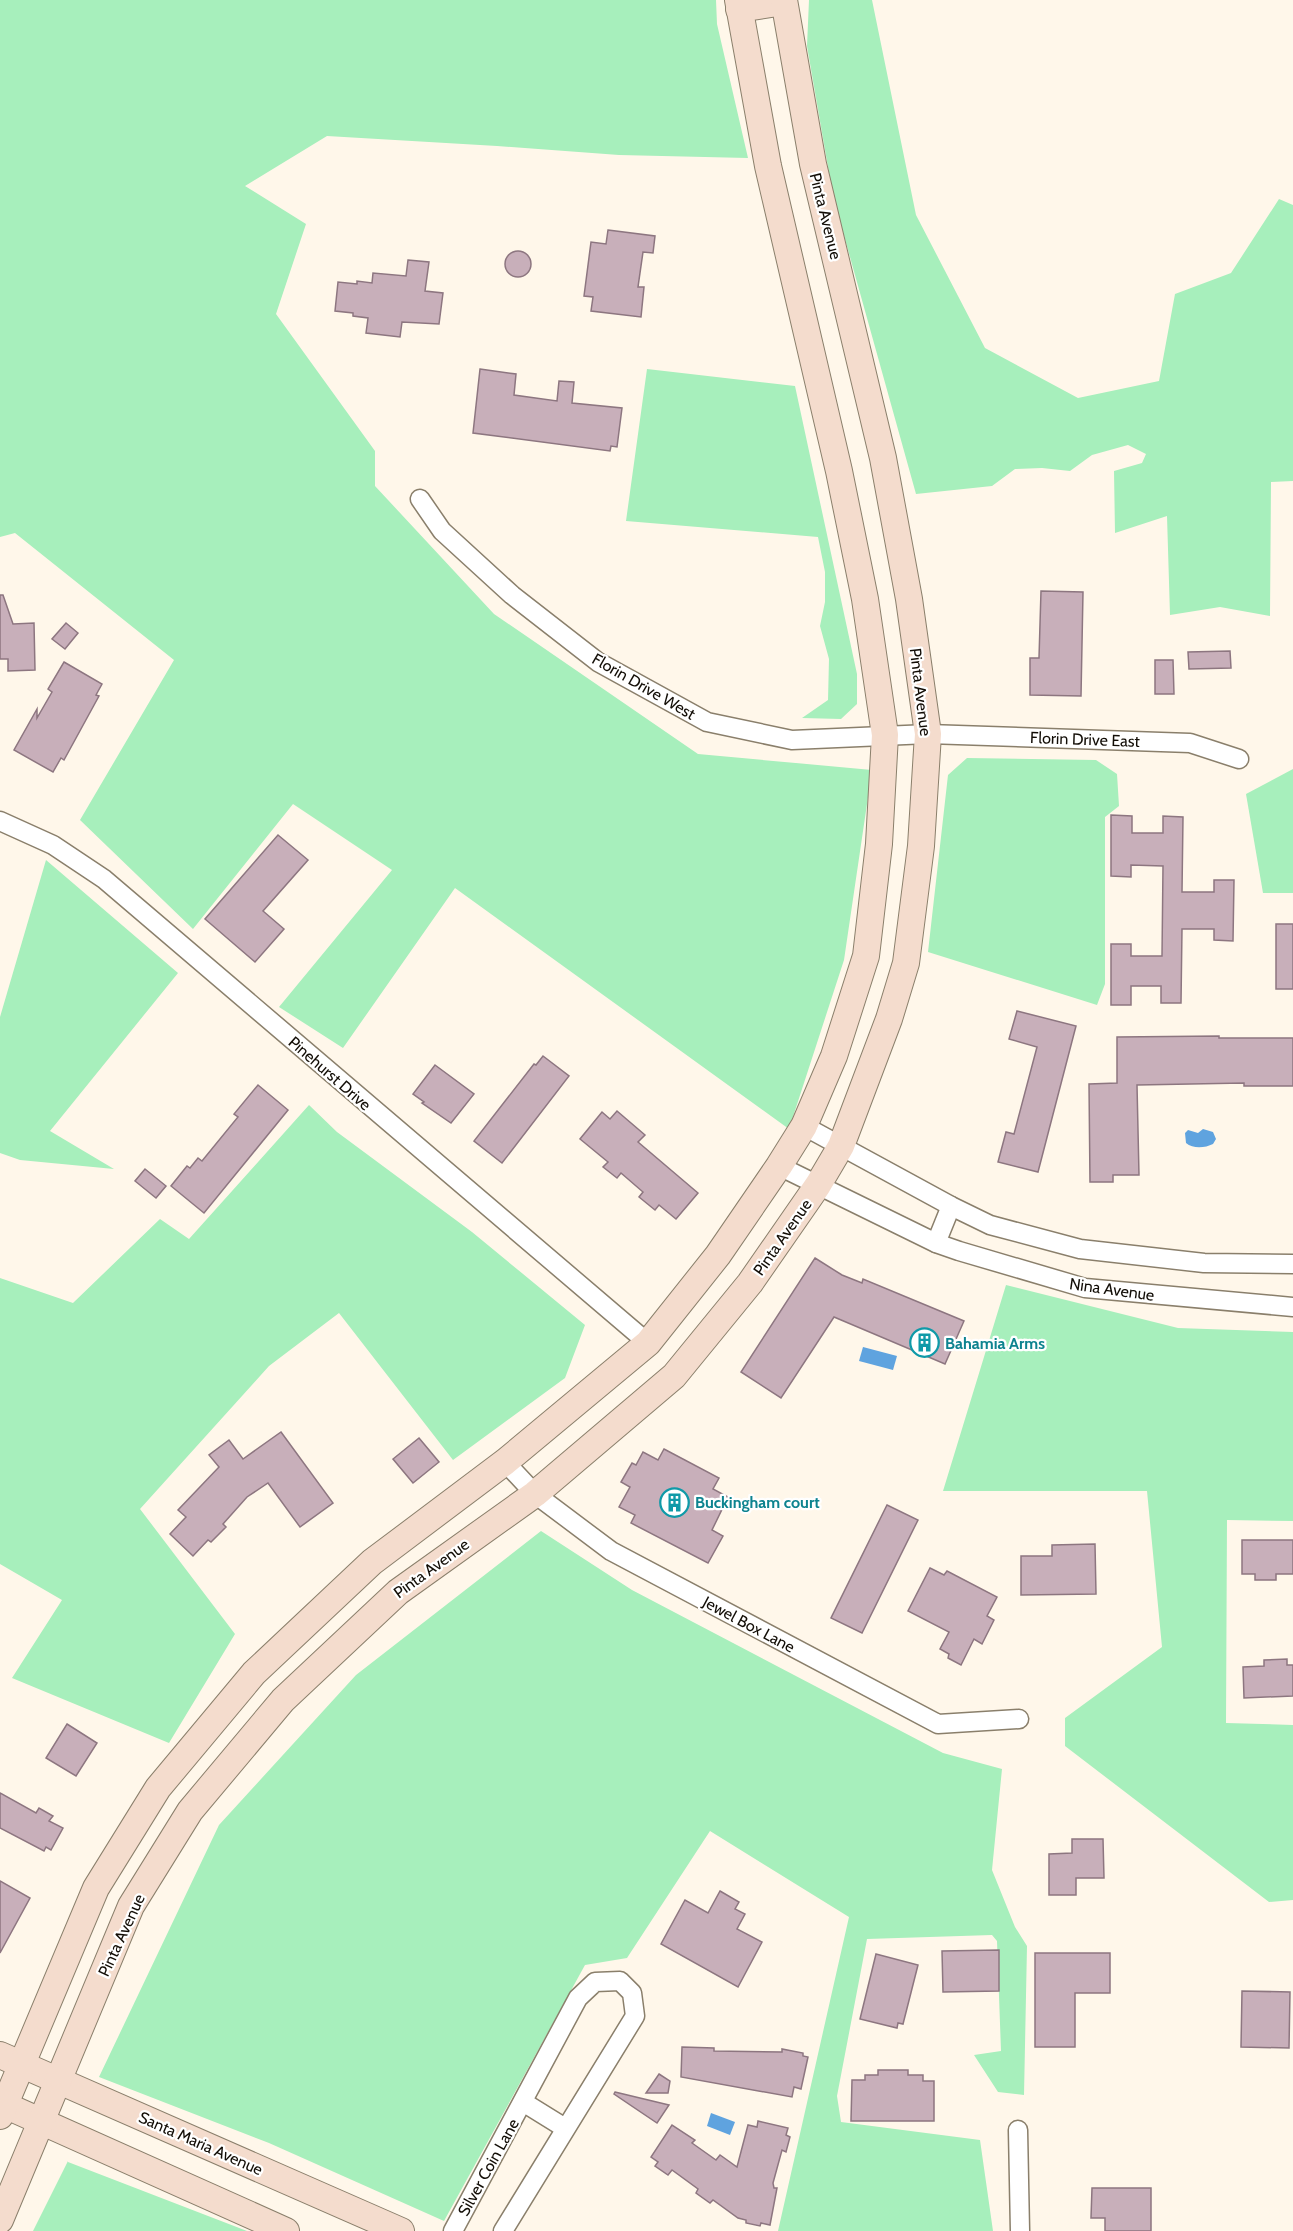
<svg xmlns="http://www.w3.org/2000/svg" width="1293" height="2231" viewBox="0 0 1293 2231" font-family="Cabin,sans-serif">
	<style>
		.green { fill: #a7efbc }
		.water { fill: #5fa3df }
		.building { fill: #c8afba; stroke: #8d7680; stroke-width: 1.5 }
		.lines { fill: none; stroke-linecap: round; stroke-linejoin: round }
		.street-casing { stroke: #8a7f6b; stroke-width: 21 }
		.secondary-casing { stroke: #8a7f6b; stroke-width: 28 }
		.street { stroke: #fff; stroke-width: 18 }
		.secondary { stroke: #f4dccd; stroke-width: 26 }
		.labels { text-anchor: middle; stroke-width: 4.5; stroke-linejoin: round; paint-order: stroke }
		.street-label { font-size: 16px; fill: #120d06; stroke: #fff }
		.culture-label { font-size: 16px; font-weight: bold; fill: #0d838f; stroke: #fff; text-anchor: start }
	</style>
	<rect width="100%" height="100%" fill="#fff7ea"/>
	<!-- green -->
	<g class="green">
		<path d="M 0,0 L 716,0 L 717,24 L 748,158 L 619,155 L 497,146 L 327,136 L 245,186 L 306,224 L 276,314 L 375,451 L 375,486 L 494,614 L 698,754 L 872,770 L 844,960 L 789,1129 L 455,888 L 343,1048 L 279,1007 L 392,870 L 293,804 L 193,929 L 80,820 L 174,660 L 15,533 L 0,537 Z"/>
		<path d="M 809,0 L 872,0 L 916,215 L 985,348 L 1078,398 L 1159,381 L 1175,294 L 1231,273 L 1279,199 L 1293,205 L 1293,481 L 1271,482 L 1270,616 L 1220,607 L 1170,615 L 1167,516 L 1115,533 L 1114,471 L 1142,463 L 1146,454 L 1128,445 L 1092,455 L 1070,471 L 1042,468 L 1015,469 L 992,486 L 916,494 L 833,196 L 807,46 Z"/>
		<path d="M 647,369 L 795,386 L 857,674 L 857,704 L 841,719 L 802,718 L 828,700 L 829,659 L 820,626 L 825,602 L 825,572 L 818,537 L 626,521 Z"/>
		<path d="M 967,758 L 1096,760 L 1117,774 L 1119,806 L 1105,817 L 1105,984 L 1097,1005 L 928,952 L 948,775 Z"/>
		<path d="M 1293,769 L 1293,893 L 1263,893 L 1246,794 Z"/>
		<path d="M 46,860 L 178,973 L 50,1131 L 114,1169 L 20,1160 L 0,1153 L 0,1017 Z"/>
		<path d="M 309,1105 L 337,1132 L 472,1232 L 585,1325 L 565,1378 L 453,1460 L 339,1313 L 269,1366 L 140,1509 L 235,1634 L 169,1743 L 12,1678 L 62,1600 L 0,1564 L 0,1278 L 73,1303 L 160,1219 L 189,1239 Z"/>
		<path d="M 1006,1285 L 1178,1328 L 1293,1332 L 1293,1521 L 1227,1520 L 1226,1723 L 1293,1725 L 1293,1900 L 1269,1902 L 1065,1746 L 1065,1718 L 1162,1647 L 1147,1491 L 943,1491 Z"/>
		<path d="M 541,1531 L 632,1590 L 943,1753 L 1002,1769 L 992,1870 L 1015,1927 L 1027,1946 L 1024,2095 L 998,2092 L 974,2055 L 1001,2051 L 997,1941 L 992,1935 L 867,1939 L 837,2096 L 841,2122 L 980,2140 L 993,2231 L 778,2231 L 849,1917 L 710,1831 L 627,1958 L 585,1965 L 444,2221 L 269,2143 L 99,2077 L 219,1825 L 356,1675 Z"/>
		<path d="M 68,2161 L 68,2162 L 247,2231 L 33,2231 Z"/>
	</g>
	<!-- water -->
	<g class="water">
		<path d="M 1203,1129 L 1213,1132 L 1216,1139 L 1213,1144 C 1205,1148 1193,1149 1186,1143 L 1185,1133 L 1188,1130 L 1198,1133 Z"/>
		<path d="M 863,1347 L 897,1356 L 893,1370 L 859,1361 Z"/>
		<path d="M 711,2113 L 735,2122 L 730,2135 L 707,2126 Z"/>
	</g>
	<!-- building -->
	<g class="building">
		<path d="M 608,230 L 655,236 L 653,253 L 643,252 L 638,287 L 644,287 L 641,317 L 591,311 L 593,297 L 584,296 L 591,242 L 606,244 Z"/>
		<circle cx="518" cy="264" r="13"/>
		<path d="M 408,260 L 429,262 L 425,291 L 443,293 L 439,324 L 402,322 L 400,337 L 366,333 L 368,318 L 353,316 L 353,313 L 335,311 L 338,282 L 357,284 L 357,281 L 372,283 L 373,273 L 406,276 Z"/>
		<path d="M 480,369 L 516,374 L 514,395 L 557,401 L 559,381 L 574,382 L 572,403 L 622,408 L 617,447 L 611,446 L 610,451 L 473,433 Z"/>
		<path d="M 1041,591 L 1083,592 L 1081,696 L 1030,695 L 1030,658 L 1039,658 Z"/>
		<path d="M 0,595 L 3,595 L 13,624 L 34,623 L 35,670 L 8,671 L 8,659 L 0,659 Z"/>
		<path d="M 66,623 L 78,633 L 65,649 L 52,639 Z"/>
		<path d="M 1230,651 L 1231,668 L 1189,669 L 1188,652 Z"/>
		<path d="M 1155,660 L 1173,660 L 1174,694 L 1155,694 Z"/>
		<path d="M 64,662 L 102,684 L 96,695 L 99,696 L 64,760 L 61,758 L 53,772 L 14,750 L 37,709 L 37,718 L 52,692 L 48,689 Z"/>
		<path d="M 1111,815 L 1132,816 L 1132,833 L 1163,833 L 1163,816 L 1183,817 L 1182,892 L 1214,892 L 1214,880 L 1234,880 L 1233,941 L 1214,940 L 1214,929 L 1182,929 L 1181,1003 L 1161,1003 L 1161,986 L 1131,986 L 1131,1005 L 1111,1005 L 1111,944 L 1131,944 L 1131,956 L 1162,956 L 1163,866 L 1131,865 L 1131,877 L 1111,876 Z"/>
		<path d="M 278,835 L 308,860 L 263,911 L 284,929 L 255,962 L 205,919 Z"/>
		<rect x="1276" y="924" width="17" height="65"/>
		<path d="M 1017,1011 L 1076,1026 L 1038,1172 L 998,1162 L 1006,1132 L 1014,1134 L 1037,1047 L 1009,1039 Z"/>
		<path d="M 1219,1036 L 1219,1038 L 1293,1038 L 1293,1086 L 1244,1086 L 1244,1083 L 1137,1085 L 1139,1175 L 1113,1175 L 1113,1182 L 1090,1182 L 1089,1084 L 1117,1083 L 1117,1037 Z"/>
		<path d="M 543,1056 L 569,1076 L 502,1163 L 474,1141 L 534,1064 L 536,1065 Z"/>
		<path d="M 435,1065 L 474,1094 L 451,1123 L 422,1103 L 424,1102 L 413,1094 Z"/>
		<path d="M 258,1085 L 288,1110 L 204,1213 L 171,1186 L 187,1166 L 190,1168 L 198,1158 L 202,1161 L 238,1117 L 234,1114 Z"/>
		<path d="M 617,1111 L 645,1135 L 638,1142 L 698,1193 L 676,1219 L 659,1205 L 655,1210 L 639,1197 L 643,1192 L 621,1173 L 617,1178 L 603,1167 L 608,1162 L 580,1139 L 602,1112 L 610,1119 Z"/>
		<path d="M 145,1169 L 166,1186 L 156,1198 L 135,1181 Z"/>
		<path d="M 815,1258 L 842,1275 L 862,1283 L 863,1279 L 964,1321 L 945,1364 L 834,1317 L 781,1398 L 741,1372 Z"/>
		<path d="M 281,1432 L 333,1503 L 300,1527 L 268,1483 L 247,1497 L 223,1524 L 226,1527 L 211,1542 L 208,1540 L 193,1556 L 170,1534 L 186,1517 L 178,1510 L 219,1467 L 209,1455 L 229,1440 L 243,1459 Z"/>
		<path d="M 419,1438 L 439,1462 L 413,1483 L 393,1459 Z"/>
		<path d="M 664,1449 L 719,1478 L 713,1489 L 728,1497 L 712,1530 L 723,1536 L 708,1563 L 631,1523 L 635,1515 L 619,1507 L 630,1487 L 621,1482 L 632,1463 L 636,1465 L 643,1452 L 658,1460 Z"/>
		<path d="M 887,1505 L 918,1520 L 862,1633 L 831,1618 Z"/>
		<path d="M 1242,1540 L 1293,1540 L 1293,1574 L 1276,1574 L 1276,1580 L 1255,1580 L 1255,1574 L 1242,1574 Z"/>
		<path d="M 1095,1544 L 1096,1594 L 1021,1595 L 1021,1556 L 1052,1556 L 1052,1545 Z"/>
		<path d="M 930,1568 L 944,1575 L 947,1571 L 997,1597 L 987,1616 L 994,1620 L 982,1644 L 974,1639 L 961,1665 L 948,1658 L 949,1654 L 940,1649 L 949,1632 L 908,1611 Z"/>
		<path d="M 1287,1659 L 1287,1665 L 1293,1665 L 1293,1696 L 1244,1698 L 1243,1667 L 1264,1666 L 1264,1660 Z"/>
		<path d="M 67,1724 L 97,1743 L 76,1776 L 46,1758 Z"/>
		<path d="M 0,1793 L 36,1813 L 39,1808 L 53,1816 L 49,1821 L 63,1828 L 51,1850 L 46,1847 L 44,1851 L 0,1828 Z"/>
		<path d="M 1072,1839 L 1103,1839 L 1104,1878 L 1076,1878 L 1076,1895 L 1049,1895 L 1049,1854 L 1072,1853 Z"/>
		<path d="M 0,1881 L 30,1898 L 0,1953 Z"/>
		<path d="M 720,1891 L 739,1902 L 735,1909 L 745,1914 L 737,1929 L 762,1942 L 738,1987 L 661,1944 L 685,1900 L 708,1913 Z"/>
		<path d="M 999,1950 L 999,1991 L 943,1992 L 942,1951 Z"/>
		<path d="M 1035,1953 L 1110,1953 L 1110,1993 L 1075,1993 L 1075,2047 L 1035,2047 Z"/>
		<path d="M 876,1954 L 918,1965 L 903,2024 L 898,2023 L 897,2028 L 860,2019 Z"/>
		<path d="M 1242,1991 L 1290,1992 L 1289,2048 L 1241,2047 Z"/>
		<path d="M 682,2047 L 714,2048 L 714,2051 L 782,2052 L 782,2049 L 803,2053 L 803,2056 L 808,2057 L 801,2089 L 794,2087 L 792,2097 L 681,2077 Z"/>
		<path d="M 878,2070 L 908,2070 L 908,2075 L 923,2075 L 923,2081 L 934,2081 L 934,2121 L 851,2121 L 852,2080 L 865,2080 L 865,2075 L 878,2075 Z"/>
		<path d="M 659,2074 L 670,2081 L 668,2093 L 646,2093 Z"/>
		<path d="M 615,2092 L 669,2105 L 657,2123 L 614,2094 Z"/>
		<path d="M 758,2121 L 788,2128 L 786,2135 L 790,2137 L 786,2152 L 782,2150 L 773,2183 L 774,2188 L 777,2188 L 770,2225 L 761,2223 L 760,2226 L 746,2223 L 746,2220 L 738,2218 L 713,2200 L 710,2203 L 696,2193 L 698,2189 L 672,2170 L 668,2175 L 655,2166 L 658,2162 L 651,2157 L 672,2125 L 695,2140 L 692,2143 L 716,2160 L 720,2155 L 737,2167 L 748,2125 L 757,2127 Z"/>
		<path d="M 1092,2188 L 1151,2188 L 1151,2231 L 1105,2231 L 1105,2218 L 1091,2218 Z"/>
	</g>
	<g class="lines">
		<defs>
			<g id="street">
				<path d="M 420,499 L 442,531 L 512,595 L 598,662 L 707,722 L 792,740 L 928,734 L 1190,743 L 1239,759"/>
				<path d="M 0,821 L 53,845 L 104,879 L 648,1343"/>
				<path d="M 804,1126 L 951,1206 L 990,1225 L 1080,1249 L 1204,1263 L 1293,1264"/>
				<path d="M 779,1166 L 936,1243 L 959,1251 L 1085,1288 L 1293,1307"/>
				<path d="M 936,1243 L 951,1206"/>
				<path d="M 505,1462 L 535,1494 L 611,1551 L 938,1724 L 1019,1719"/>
				<path d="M 523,2102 L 565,2128"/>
				<path d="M 1018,2130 L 1020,2231"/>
				<path d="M 453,2231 L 578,1998 L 595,1982 L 620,1981 L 632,1993 L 635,2016 L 503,2231"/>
			</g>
			<g id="secondary">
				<path d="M 739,9 L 784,2"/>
				<path d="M 0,2055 L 401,2231"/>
				<path d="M 0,2103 L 286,2231"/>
				<path d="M 0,2116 L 96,1888 L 158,1788 L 254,1673 L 372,1562 L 505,1462 L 648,1343 L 718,1255 L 779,1166 L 804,1126 L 834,1056 L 866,956 L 879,844 L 885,735 L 865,599 L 839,471 L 768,166 L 738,0"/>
				<path d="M 0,2220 L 131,1906 L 190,1811 L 283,1700 L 398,1592 L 535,1494 L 674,1376 L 750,1283 L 818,1185 L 841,1146 L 889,1019 L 906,963 L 921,846 L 928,734 L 909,599 L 883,458 L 813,164 L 784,0"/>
			</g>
		</defs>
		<!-- street casing -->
		<use href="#street" class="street-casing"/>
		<!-- secondary casing -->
		<use href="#secondary" class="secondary-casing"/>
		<!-- street -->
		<use href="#street" class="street"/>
		<!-- secondary -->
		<use href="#secondary" class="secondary"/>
	</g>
	<!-- icons -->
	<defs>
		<symbol id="building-ring" viewBox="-11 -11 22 22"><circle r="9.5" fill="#fff" stroke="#0f9aa8" stroke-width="1.5"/><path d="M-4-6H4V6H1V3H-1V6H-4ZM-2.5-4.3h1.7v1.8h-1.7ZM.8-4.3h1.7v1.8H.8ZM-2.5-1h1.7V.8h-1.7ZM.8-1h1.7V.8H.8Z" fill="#0f9aa8"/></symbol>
	</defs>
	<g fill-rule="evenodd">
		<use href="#building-ring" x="908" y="1326" width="33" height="33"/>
		<use href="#building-ring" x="658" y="1486" width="33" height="33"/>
	</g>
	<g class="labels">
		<!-- street labels -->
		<g class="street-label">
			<text transform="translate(826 216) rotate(76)" y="6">Pinta Avenue</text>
			<text transform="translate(644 686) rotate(30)" y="6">Florin Drive West</text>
			<text transform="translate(921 692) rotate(83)" y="6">Pinta Avenue</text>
			<text transform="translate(1085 739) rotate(2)" y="6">Florin Drive East</text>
			<text transform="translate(330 1073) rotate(41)" y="6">Pinehurst Drive</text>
			<text transform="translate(782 1237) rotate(-55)" y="6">Pinta Avenue</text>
			<text transform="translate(1112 1289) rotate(8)" y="6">Nina Avenue</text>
			<text transform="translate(431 1568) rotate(-36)" y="6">Pinta Avenue</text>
			<text transform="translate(749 1624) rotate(28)" y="6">Jewel Box Lane</text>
			<text transform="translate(121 1935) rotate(-65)" y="6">Pinta Avenue</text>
			<text transform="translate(201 2143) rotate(24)" y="6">Santa Maria Avenue</text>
			<text transform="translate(488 2167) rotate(-61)" y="6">Silver Coin Lane</text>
		</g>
		<!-- culture labels -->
		<g class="culture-label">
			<text x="945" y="1349">Bahamia Arms</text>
			<text x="695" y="1508">Buckingham court</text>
		</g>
	</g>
</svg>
